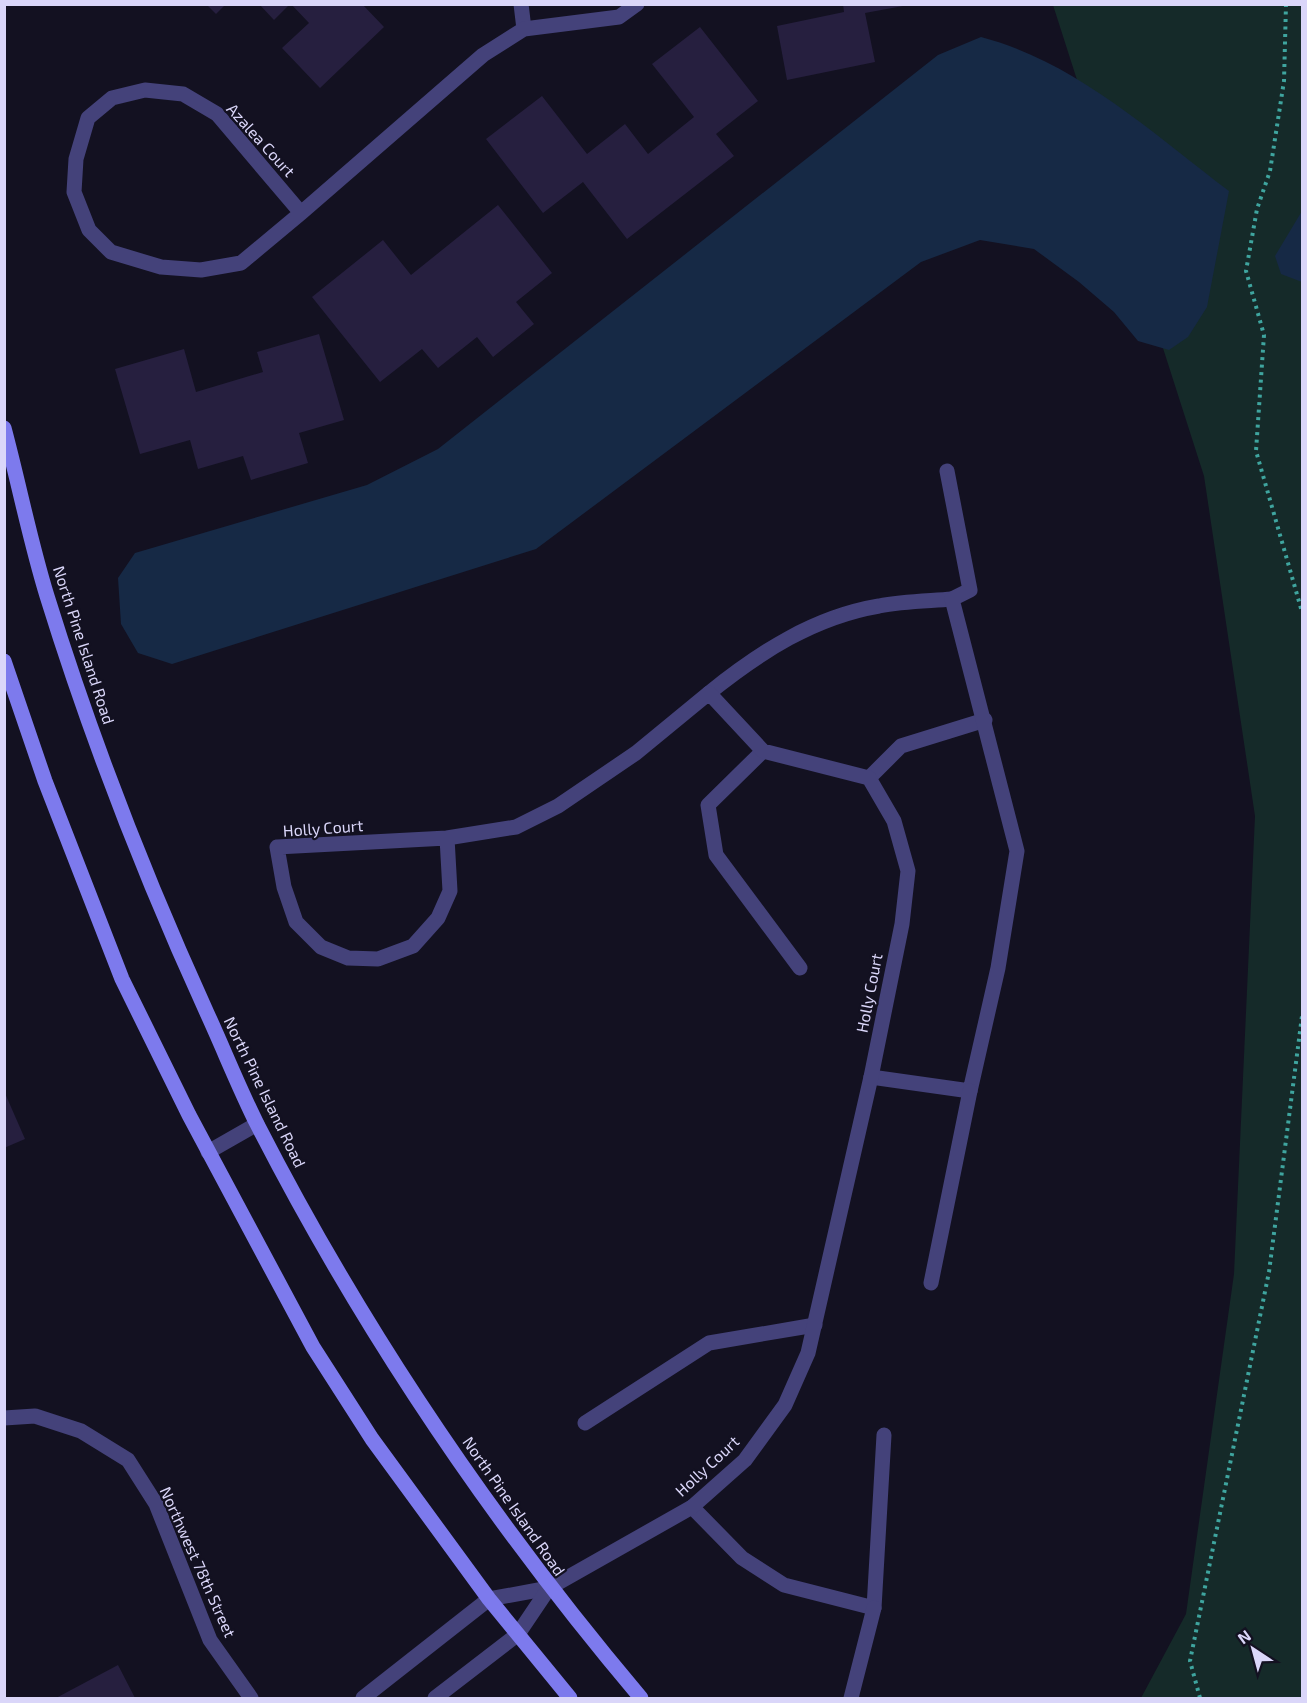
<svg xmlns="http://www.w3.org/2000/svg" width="1307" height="1703" viewBox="0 0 1307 1703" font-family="'Exo 2',sans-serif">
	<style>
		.green { fill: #152a29 }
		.water { fill: #162945 }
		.building { fill: #261f3f }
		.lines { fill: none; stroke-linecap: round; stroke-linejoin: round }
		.path { stroke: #3fa59f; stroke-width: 4; stroke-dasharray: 3 4.5; stroke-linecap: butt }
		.service { stroke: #44427a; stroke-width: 15 }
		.secondary { stroke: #7d7aed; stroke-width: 15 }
		.labels { text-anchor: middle; stroke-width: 4.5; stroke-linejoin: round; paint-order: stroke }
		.street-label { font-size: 16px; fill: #dad6f9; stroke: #131121 }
	</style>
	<rect width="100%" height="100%" fill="#131121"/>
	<!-- green -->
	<path class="green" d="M 1053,5 L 1302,5 L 1302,1698 L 1141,1698 L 1186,1614 L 1234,1274 L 1255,816 L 1204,476 Z"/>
	<!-- water -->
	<g class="water">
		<path d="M 981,37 C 1076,62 1152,133 1229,191 L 1207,307 L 1188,337 L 1169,350 L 1138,341 L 1114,312 L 1079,282 L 1034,249 L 980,240 L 921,262 L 536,549 L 172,664 L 138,653 L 121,624 L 118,578 L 135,553 L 367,485 L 438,449 L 938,55 Z"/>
		<path d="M 1302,211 L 1302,282 L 1281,274 L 1275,256 Z"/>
	</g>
	<!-- building -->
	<g class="building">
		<path d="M 206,4 L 226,4 L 216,14 Z"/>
		<path d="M 259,4 L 290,4 L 274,20 Z"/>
		<path d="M 291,4 L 362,4 L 384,27 L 320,88 L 282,48 L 309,23 Z"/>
		<path d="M 843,4 L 903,6 L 865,13 L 875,62 L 787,80 L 777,26 L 844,12 Z"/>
		<path d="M 700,27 L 758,101 L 716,134 L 734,156 L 627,239 L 583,182 L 543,213 L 486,139 L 542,96 L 587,154 L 625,124 L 648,154 L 694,117 L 652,64 Z"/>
		<path d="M 498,205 L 552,273 L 516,302 L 534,324 L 493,357 L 477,337 L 438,368 L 422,349 L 380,382 L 312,297 L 383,240 L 411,275 Z"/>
		<path d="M 319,334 L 344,420 L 299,433 L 308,463 L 251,480 L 243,456 L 198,469 L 190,440 L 140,454 L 115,369 L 184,349 L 196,392 L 263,372 L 257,352 Z"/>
		<path d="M 4,1091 L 25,1139 L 4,1148 Z"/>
		<path d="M 118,1665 L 135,1698 L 56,1698 Z"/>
	</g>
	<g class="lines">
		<!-- path -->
		<g class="path">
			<path d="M 1286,4 L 1284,81 L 1270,171 L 1257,209 L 1246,271 L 1264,335 L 1256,451 L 1302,612"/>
			<path d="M 1200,1698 L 1190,1661 L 1269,1272 L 1302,1016"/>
		</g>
		<!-- service -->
		<g class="service">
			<path d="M 521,4 L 524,29"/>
			<path d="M 301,213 L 217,114 L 183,94 L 145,90 L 112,98 L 88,118 L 76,159 L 74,192 L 89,230 L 111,252 L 161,267 L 201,270 L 241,263 L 301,213 L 483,55 L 524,29 L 619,17 L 637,4"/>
			<path d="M 709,693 C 760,652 814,617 879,606 C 903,601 928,601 952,599"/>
			<path d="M 763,751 L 708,805 L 716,855 L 800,968"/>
			<path d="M 869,778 L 901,746 L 985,720"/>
			<path d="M 871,1077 L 970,1091 L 998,968 L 1017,851 L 952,599 L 970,590 L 947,471"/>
			<path d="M 208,1152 L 257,1124"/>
			<path d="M 931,1283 L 970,1091"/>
			<path d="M 4,1418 L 35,1416 L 81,1431 L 128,1460 L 156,1504 L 210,1640 L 251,1698"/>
			<path d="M 585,1423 L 709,1343 L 815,1325"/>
			<path d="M 692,1507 L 742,1558 L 784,1585 L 874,1608 L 884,1435"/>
			<path d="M 363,1698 L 489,1599 L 549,1588 L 692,1507 L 745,1460 L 785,1405 L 808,1353 L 871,1077 L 902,924 L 908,871 L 894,821 L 869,778 L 763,751 L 709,693 L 636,753 L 558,806 L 516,827 L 447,838 L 450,891 L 438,918 L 413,946 L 378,959 L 348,958 L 321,947 L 296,922 L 284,887 L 277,847 L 447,838"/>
			<path d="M 435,1698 L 518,1634 L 549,1588"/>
			<path d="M 851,1698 L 874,1608"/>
		</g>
		<!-- secondary -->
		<g class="secondary">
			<path d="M 4,428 C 19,484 30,541 47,596 C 91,738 145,877 207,1013 C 224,1050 239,1088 257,1124 C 362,1329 493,1523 641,1698"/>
			<path d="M 4,661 L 45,781 L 122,979 L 189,1115 L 313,1347 L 372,1439 L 489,1599 L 570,1698"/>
		</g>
	</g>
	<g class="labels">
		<!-- street labels -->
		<g class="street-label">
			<text transform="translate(261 140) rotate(48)" y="6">Azalea Court</text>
			<text transform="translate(84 645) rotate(72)" y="6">North Pine Island Road</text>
			<text transform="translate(323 828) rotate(-4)" y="6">Holly Court</text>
			<text transform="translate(869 993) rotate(-79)" y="6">Holly Court</text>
			<text transform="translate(265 1092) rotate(64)" y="6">North Pine Island Road</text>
			<text transform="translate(707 1466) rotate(-43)" y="6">Holly Court</text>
			<text transform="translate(514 1506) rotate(55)" y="6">North Pine Island Road</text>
			<text transform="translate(198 1562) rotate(66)" y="6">Northwest 78th Street</text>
		</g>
	</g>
	<!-- border -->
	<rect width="1307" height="1703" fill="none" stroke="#dad6f9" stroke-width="12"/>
	<!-- north arrow -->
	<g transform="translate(1253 1649) rotate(324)" stroke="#131121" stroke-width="4.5" paint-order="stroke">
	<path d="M0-4.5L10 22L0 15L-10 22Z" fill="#dad6f9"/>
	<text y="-9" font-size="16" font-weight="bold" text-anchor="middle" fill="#dad6f9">N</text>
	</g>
</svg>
